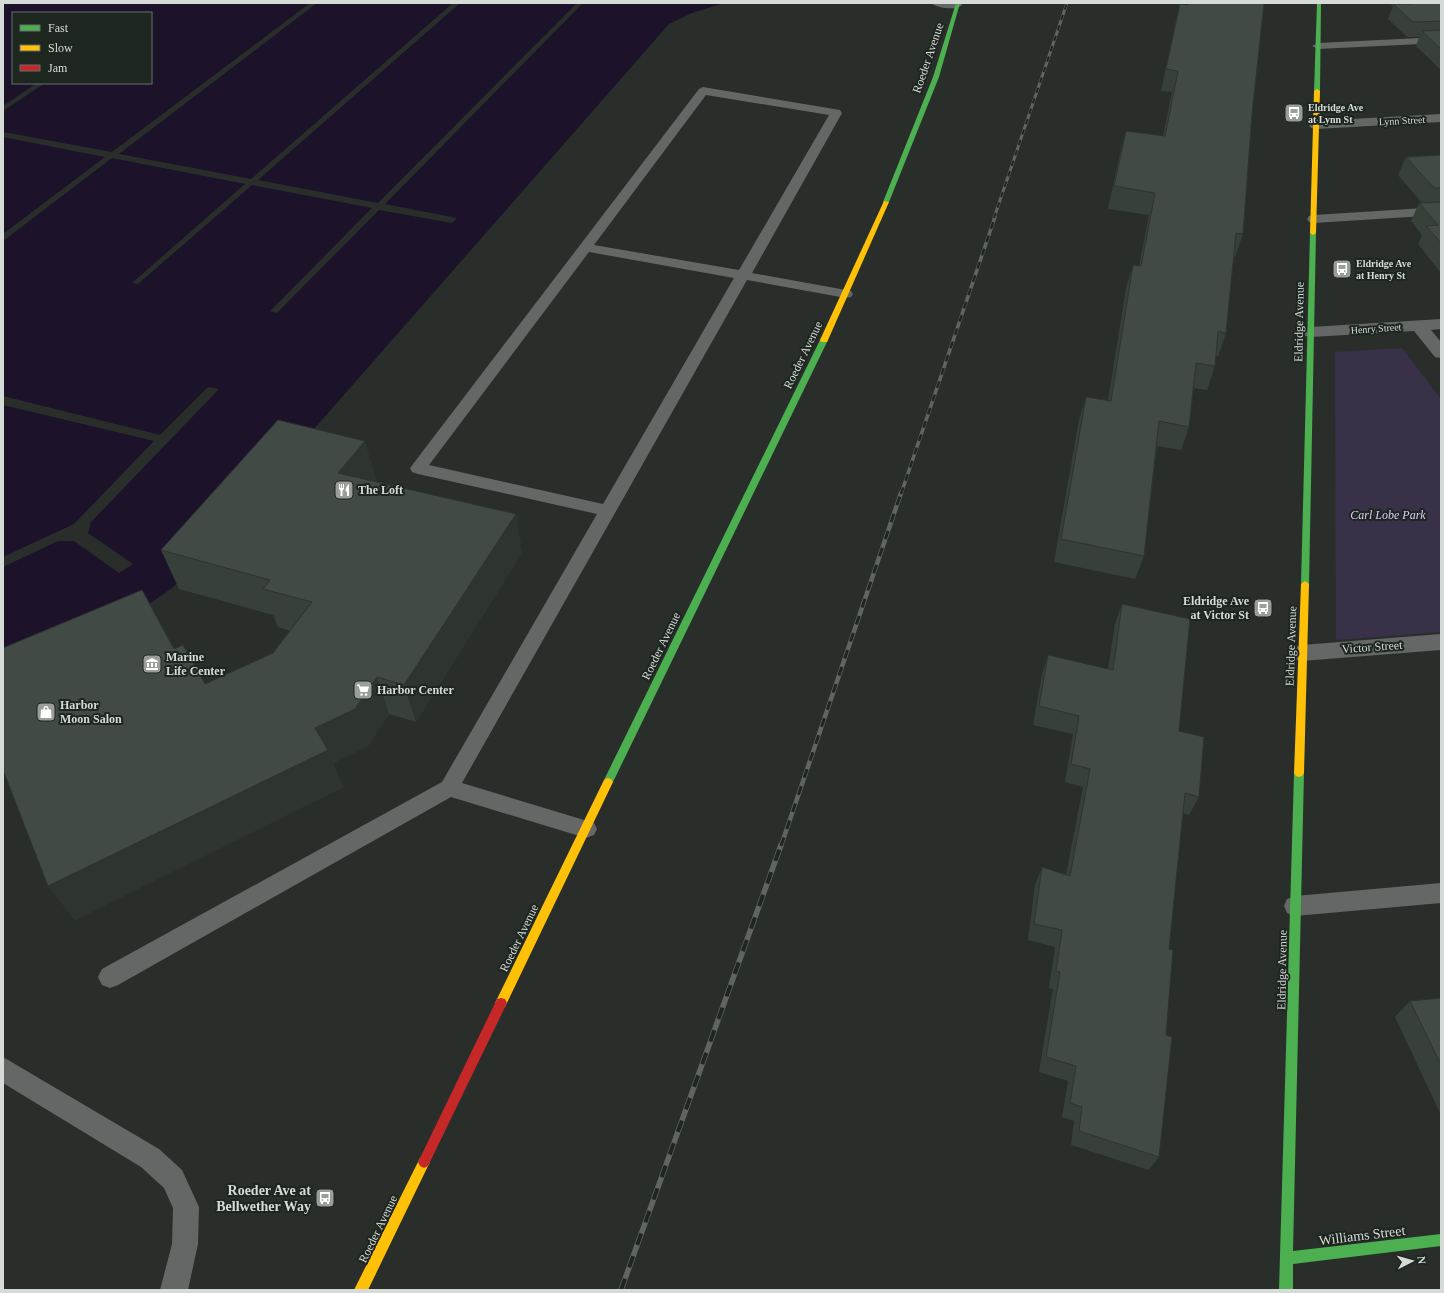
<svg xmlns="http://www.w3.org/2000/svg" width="1444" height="1293" viewBox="0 0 1444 1293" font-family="Georgia,serif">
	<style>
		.green { fill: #393148 }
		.water { fill: #1c122a; fill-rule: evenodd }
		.pier { fill: #292e2b }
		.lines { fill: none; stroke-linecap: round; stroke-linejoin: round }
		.lane { fill: #646765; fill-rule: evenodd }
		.street { fill: #646765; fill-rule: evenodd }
		.fast { fill: #4caf50; fill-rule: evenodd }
		.slow { fill: #ffc107; fill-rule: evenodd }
		.jam { fill: #c62828; fill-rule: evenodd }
		.rail-far3-casing { stroke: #616562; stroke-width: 3 }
		.rail-far2-casing { stroke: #616562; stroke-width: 3.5 }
		.rail-far1-casing { stroke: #616562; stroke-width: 4.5 }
		.rail-casing { stroke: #616562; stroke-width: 5.5 }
		.rail-far3 { stroke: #1e2620; stroke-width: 2; stroke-dasharray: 5.5; stroke-linecap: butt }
		.rail-far2 { stroke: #1e2620; stroke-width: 2.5; stroke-dasharray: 7; stroke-linecap: butt }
		.rail-far1 { stroke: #1e2620; stroke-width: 3; stroke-dasharray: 9; stroke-linecap: butt }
		.rail { stroke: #1e2620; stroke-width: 4; stroke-dasharray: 12; stroke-linecap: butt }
		.wall { fill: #38403a }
		.shaded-wall { fill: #2e3430 }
		.building { fill: #414a44; stroke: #2e3430 }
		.labels { text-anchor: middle; stroke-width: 4; stroke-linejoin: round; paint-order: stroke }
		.far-poi-label { font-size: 10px; font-weight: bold; fill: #d7dbd8; stroke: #1e2620; text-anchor: start }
		.far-street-label { font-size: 10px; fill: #d7dbd8; stroke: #1e2620 }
		.street-label { font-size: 12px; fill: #d7dbd8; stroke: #1e2620 }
		.poi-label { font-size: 12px; font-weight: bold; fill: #d7dbd8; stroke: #1e2620; text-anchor: start }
		.park-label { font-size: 12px; font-style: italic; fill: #dfcefd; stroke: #1e2620 }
		.near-poi-label { font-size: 14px; font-weight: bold; fill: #d7dbd8; stroke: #1e2620; text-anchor: end }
		.near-street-label { font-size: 14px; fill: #d7dbd8; stroke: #1e2620 }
	</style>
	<rect width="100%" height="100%" fill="#292e2b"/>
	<!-- green -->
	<path class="green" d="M 1402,348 L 1441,399 L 1441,632 L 1336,640 L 1335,352 Z"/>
	<!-- water -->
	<path class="water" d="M 3,3 L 724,3 L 692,13 L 669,24 L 187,574 L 172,588 L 152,602 L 3,670 ZM 13,13 L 151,13 L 151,83 L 13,83 Z"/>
	<!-- pier -->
	<g class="pier">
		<path d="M 310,3 L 317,3 L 119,154 L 251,179 L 453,3 L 460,3 L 258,180 L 378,203 L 577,3 L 583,3 L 385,204 L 457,218 L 452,223 L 379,210 L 277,313 L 270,311 L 372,208 L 252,185 L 138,284 L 132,283 L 245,184 L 112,158 L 3,241 L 3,234 L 105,157 L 3,137 L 3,132 L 112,152 Z"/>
		<path d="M 37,83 L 45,83 L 3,111 L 3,106 Z"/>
		<path d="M 208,387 L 219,389 L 91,522 L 88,533 L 133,564 L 119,573 L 74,541 L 58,541 L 3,567 L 3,557 L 74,524 L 154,441 L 3,405 L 3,396 L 160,435 Z"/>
	</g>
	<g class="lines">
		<!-- lane -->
		<g class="lane">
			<path d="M 931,3 L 961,3 L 962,5 C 957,11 936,8 931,3 Z"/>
			<path d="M 1441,37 L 1441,43 L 1318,49 L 1312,46 L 1318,43 Z"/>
			<path d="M 703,87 L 840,110 L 842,113 L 752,273 L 846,290 L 851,291 L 853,294 L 851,297 L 846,298 L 747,280 L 462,783 L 594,823 L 597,829 L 594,835 L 586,838 L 451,797 L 118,985 L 110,988 L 102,985 L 98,977 L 102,969 L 442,782 L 597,514 L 418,474 L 412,472 L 410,468 L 699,89 ZM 706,95 L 829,115 L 739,270 L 594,245 ZM 589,252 L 734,278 L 603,504 L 429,465 Z"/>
			<path d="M 1441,207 L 1441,215 L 1314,223 L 1309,222 L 1307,219 L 1309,216 L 1314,215 Z"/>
			<path d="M 1441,883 L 1441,903 L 1295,916 L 1287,913 L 1284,906 L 1287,899 L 1295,896 Z"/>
			<path d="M 3,1057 L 159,1149 L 182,1170 L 199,1207 L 198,1244 L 188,1290 L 160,1290 L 172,1244 L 173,1208 L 164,1188 L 141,1167 L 3,1083 Z"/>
		</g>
		<!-- street -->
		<g class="street">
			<path d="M 1441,114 L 1441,122 L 1316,129 L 1311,128 L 1309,125 L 1311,122 L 1316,121 Z"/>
			<path d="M 1441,319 L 1441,329 L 1431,330 L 1441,342 L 1441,358 L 1435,357 L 1414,331 L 1311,337 L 1305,336 L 1302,332 L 1305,328 L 1311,327 Z"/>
			<path d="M 1441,634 L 1441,650 L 1302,661 L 1294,659 L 1291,653 L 1294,647 L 1302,645 Z"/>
		</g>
		<!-- fast -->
		<g class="fast">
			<path d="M 956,3 L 960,3 L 939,77 L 889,202 L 884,203 L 883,202 L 933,77 Z"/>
			<path d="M 1317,3 L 1321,3 L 1320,91 L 1317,93 L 1314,91 Z"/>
			<path d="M 1313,231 L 1316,233 L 1309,584 L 1305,587 L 1301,584 L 1310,233 Z"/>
			<path d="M 821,338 L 827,338 L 828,340 L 613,782 L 611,785 L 608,786 L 605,785 L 603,782 Z"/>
			<path d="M 1299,769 L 1302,770 L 1304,773 L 1293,1251 L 1441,1234 L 1441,1246 L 1293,1264 L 1293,1290 L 1279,1290 L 1294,773 L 1296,770 Z"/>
		</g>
		<!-- slow -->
		<g class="slow">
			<path d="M 1317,89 L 1320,91 L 1316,233 L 1313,235 L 1310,233 L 1314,91 Z"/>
			<path d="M 884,201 L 889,202 L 828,340 L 827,342 L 821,342 L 820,340 Z"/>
			<path d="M 1305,581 L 1309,584 L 1304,773 L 1302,776 L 1299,777 L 1296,776 L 1294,773 L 1301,584 Z"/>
			<path d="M 608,778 L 611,779 L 613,782 L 505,1007 L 501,1008 L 497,1007 L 495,1003 L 497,999 L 603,782 L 605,779 Z"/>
			<path d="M 424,1156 L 428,1158 L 430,1162 L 428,1166 L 368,1290 L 354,1290 L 420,1158 Z"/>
		</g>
		<!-- jam -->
		<path class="jam" d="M 501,998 L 505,999 L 507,1003 L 428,1166 L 424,1168 L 420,1166 L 418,1162 L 420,1158 L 497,999 Z"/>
		<defs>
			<path id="rail-far3" d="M 994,218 L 1067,3"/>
			<path id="rail-far2" d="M 901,494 L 995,217"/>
			<path id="rail-far1" d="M 781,846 L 901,493"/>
			<path id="rail" d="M 621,1290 L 781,845"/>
		</defs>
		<!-- rail-far3 casing -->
		<use href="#rail-far3" class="rail-far3-casing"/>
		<!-- rail-far2 casing -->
		<use href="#rail-far2" class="rail-far2-casing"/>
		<!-- rail-far1 casing -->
		<use href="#rail-far1" class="rail-far1-casing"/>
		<!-- rail casing -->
		<use href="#rail" class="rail-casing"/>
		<!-- rail-far3 -->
		<use href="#rail-far3" class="rail-far3"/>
		<!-- rail-far2 -->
		<use href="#rail-far2" class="rail-far2"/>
		<!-- rail-far1 -->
		<use href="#rail-far1" class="rail-far1"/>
		<!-- rail -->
		<use href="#rail" class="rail"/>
	</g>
	<!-- wall -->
	<g class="wall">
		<path d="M 1185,3 L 1264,3 L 1252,114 L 1243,234 L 1235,257 L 1234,257 L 1226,333 L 1218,356 L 1216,356 L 1215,366 L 1207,390 L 1194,388 L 1189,427 L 1181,450 L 1157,446 L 1144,556 L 1135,579 L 1054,562 L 1079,420 L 1086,397 L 1108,401 L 1126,288 L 1133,265 L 1139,266 L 1149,215 L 1108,209 L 1120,153 L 1126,131 L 1163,136 L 1172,92 L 1161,91 L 1175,25 L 1180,4 L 1184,5 Z"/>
		<path d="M 1389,3 L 1441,3 L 1441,70 L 1416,46 L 1419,37 L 1407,37 L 1388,19 L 1393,6 Z"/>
		<path d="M 1441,155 L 1441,273 L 1418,244 L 1422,235 L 1411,221 L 1419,203 L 1422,203 L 1398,175 L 1406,157 Z"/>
		<path d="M 376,479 L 374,481 L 516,514 L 522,553 L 416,722 L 389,714 L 368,746 L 333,763 L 343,787 L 75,920 L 48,886 L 174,649 L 205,684 L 273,653 L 290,631 L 278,627 L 273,615 L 179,589 L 161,550 Z"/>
		<path d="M 1122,604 L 1179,731 L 1199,797 L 1189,815 L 1183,813 L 1169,949 L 1166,1035 L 1159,1157 L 1149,1170 L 1071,1145 L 1074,1121 L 1062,1117 L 1068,1081 L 1039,1072 L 1053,989 L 1049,988 L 1055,947 L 1028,940 L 1035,885 L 1042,867 L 1066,875 L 1083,787 L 1065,782 L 1073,734 L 1033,725 L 1042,674 L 1048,655 L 1108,669 L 1115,624 Z"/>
		<path d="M 1441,998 L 1441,1115 L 1395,1017 L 1410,1001 Z"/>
	</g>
	<!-- shaded-wall -->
	<g class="shaded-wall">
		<path d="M 365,441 L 376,479 L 350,512 L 338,473 Z"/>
		<path d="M 516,514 L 522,553 L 416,722 L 404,685 Z"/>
		<path d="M 377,677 L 389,714 L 368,746 L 333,763 L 343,787 L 75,920 L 48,886 Z"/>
	</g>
	<!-- building -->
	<g class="building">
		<path d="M 1188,3 L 1264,3 L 1252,114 L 1243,234 L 1236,233 L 1226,333 L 1218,331 L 1215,366 L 1196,363 L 1189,427 L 1159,421 L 1144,556 L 1061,539 L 1086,397 L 1111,401 L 1133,265 L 1141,266 L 1155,193 L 1114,186 L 1126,131 L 1165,136 L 1178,71 L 1166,69 L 1180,4 L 1188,5 Z"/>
		<path d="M 1410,3 L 1441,3 L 1441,21 L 1413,22 L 1393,4 L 1411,4 Z"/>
		<path d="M 1441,30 L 1441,49 L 1422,31 Z"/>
		<path d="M 1441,155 L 1441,188 L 1434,188 L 1406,157 Z"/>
		<path d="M 1441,202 L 1441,243 L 1426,226 L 1438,225 L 1419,203 Z"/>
		<path d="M 278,420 L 365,441 L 338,473 L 516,514 L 404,685 L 377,677 L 355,709 L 315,728 L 328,750 L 48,886 L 3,770 L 3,648 L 142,590 L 174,649 L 183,645 L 205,684 L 273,653 L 312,602 L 263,589 L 270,580 L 161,550 Z"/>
		<path d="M 1122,604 L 1190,619 L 1179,731 L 1204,737 L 1199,797 L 1185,793 L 1169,949 L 1173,950 L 1166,1035 L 1172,1037 L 1159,1157 L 1079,1131 L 1082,1107 L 1070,1103 L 1076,1066 L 1046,1057 L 1060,972 L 1056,971 L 1062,930 L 1034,924 L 1042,867 L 1070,876 L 1090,769 L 1071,764 L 1079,716 L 1039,706 L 1048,655 L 1113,670 Z"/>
		<path d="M 1441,998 L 1441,1065 L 1410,1001 Z"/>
	</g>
	<!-- icons -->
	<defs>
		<symbol id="bus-square" viewBox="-11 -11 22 22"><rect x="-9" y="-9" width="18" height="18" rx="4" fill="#9a9e9b" stroke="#1e2620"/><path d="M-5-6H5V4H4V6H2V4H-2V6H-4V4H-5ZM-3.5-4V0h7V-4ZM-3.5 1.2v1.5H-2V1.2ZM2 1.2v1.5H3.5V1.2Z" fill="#fff"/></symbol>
		<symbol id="restaurant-square" viewBox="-11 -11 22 22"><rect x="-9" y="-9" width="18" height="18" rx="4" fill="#9a9e9b" stroke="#1e2620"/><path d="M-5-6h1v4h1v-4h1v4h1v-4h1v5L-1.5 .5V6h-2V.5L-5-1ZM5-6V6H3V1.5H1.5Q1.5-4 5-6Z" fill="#fff"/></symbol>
		<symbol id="museum-square" viewBox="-11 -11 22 22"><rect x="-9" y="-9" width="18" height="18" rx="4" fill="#9a9e9b" stroke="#1e2620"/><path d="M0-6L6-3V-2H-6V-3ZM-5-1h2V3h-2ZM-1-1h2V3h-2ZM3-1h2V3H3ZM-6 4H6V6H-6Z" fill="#fff"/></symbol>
		<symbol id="supermarket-square" viewBox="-11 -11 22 22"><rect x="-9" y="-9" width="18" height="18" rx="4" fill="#9a9e9b" stroke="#1e2620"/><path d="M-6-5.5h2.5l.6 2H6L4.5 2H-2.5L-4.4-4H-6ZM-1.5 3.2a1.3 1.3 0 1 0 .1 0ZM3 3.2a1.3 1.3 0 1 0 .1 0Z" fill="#fff"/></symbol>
		<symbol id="shop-square" viewBox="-11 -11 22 22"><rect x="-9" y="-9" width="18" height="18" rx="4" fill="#9a9e9b" stroke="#1e2620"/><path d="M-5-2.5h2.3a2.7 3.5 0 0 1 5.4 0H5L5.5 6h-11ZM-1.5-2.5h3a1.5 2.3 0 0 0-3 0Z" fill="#fff"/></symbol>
	</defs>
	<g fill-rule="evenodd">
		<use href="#bus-square" x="1283" y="102" width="22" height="22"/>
		<use href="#bus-square" x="1331" y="258" width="22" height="22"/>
		<use href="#restaurant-square" x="333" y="479" width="22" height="22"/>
		<use href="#bus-square" x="1252" y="597" width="22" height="22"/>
		<use href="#museum-square" x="141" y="653" width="22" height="22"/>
		<use href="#supermarket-square" x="352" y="679" width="22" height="22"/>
		<use href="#shop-square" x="35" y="701" width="22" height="22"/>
		<use href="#bus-square" x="314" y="1187" width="22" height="22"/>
	</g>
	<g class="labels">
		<!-- far-poi labels -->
		<g class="far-poi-label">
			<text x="1308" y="111">Eldridge Ave<tspan x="1308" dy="12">at Lynn St</tspan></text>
			<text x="1356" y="267">Eldridge Ave<tspan x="1356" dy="12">at Henry St</tspan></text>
		</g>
		<!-- far-street labels -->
		<g class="far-street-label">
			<text transform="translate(1402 120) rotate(-3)" y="4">Lynn Street</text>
			<text transform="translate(1376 328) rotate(-4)" y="4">Henry Street</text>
		</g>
		<!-- street labels -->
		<g class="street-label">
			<text transform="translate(928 58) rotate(-71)" y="4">Roeder Avenue</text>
			<text transform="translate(1299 322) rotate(-89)" y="4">Eldridge Avenue</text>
			<text transform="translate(803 355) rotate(-64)" y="4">Roeder Avenue</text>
			<text transform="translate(661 646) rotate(-64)" y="4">Roeder Avenue</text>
			<text transform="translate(1291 646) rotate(-88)" y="4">Eldridge Avenue</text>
			<text transform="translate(1372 647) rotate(-4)" y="4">Victor Street</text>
			<text transform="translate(519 938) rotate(-64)" y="4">Roeder Avenue</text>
			<text transform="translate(1282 970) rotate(-89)" y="4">Eldridge Avenue</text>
			<text transform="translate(378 1229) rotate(-64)" y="4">Roeder Avenue</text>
		</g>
		<!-- poi labels -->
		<g class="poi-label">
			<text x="358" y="494">The Loft</text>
			<text x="1249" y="605" text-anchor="end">Eldridge Ave<tspan x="1249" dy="14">at Victor St</tspan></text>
			<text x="166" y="661">Marine<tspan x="166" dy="14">Life Center</tspan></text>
			<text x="377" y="694">Harbor Center</text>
			<text x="60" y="709">Harbor<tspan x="60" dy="14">Moon Salon</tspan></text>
		</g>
		<!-- park labels -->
		<g class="park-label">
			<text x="1388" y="519">Carl Lobe Park</text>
		</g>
		<!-- near-poi labels -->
		<g class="near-poi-label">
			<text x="311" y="1195">Roeder Ave at<tspan x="311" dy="16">Bellwether Way</tspan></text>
		</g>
		<!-- near-street labels -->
		<g class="near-street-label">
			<text transform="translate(1362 1235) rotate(-7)" y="5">Williams Street</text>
		</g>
	</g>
	<!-- border -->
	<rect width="1444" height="1293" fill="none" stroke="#d7dbd8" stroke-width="8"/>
	<!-- legend -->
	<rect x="12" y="12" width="140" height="72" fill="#1e2620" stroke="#686e6a"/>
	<rect x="20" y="25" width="20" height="6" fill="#4caf50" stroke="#686e6a"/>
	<text x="48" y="32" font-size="12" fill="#d7dbd8">Fast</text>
	<rect x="20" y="45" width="20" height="6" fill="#ffc107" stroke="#686e6a"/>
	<text x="48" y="52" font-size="12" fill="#d7dbd8">Slow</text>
	<rect x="20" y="65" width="20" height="6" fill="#c62828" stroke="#686e6a"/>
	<text x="48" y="72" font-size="12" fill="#d7dbd8">Jam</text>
	<!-- north arrow -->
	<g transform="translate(1412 1261) rotate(84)" stroke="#1e2620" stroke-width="3" paint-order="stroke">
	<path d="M0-3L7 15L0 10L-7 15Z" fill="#d7dbd8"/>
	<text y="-6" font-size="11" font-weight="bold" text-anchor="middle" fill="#d7dbd8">N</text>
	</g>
</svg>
